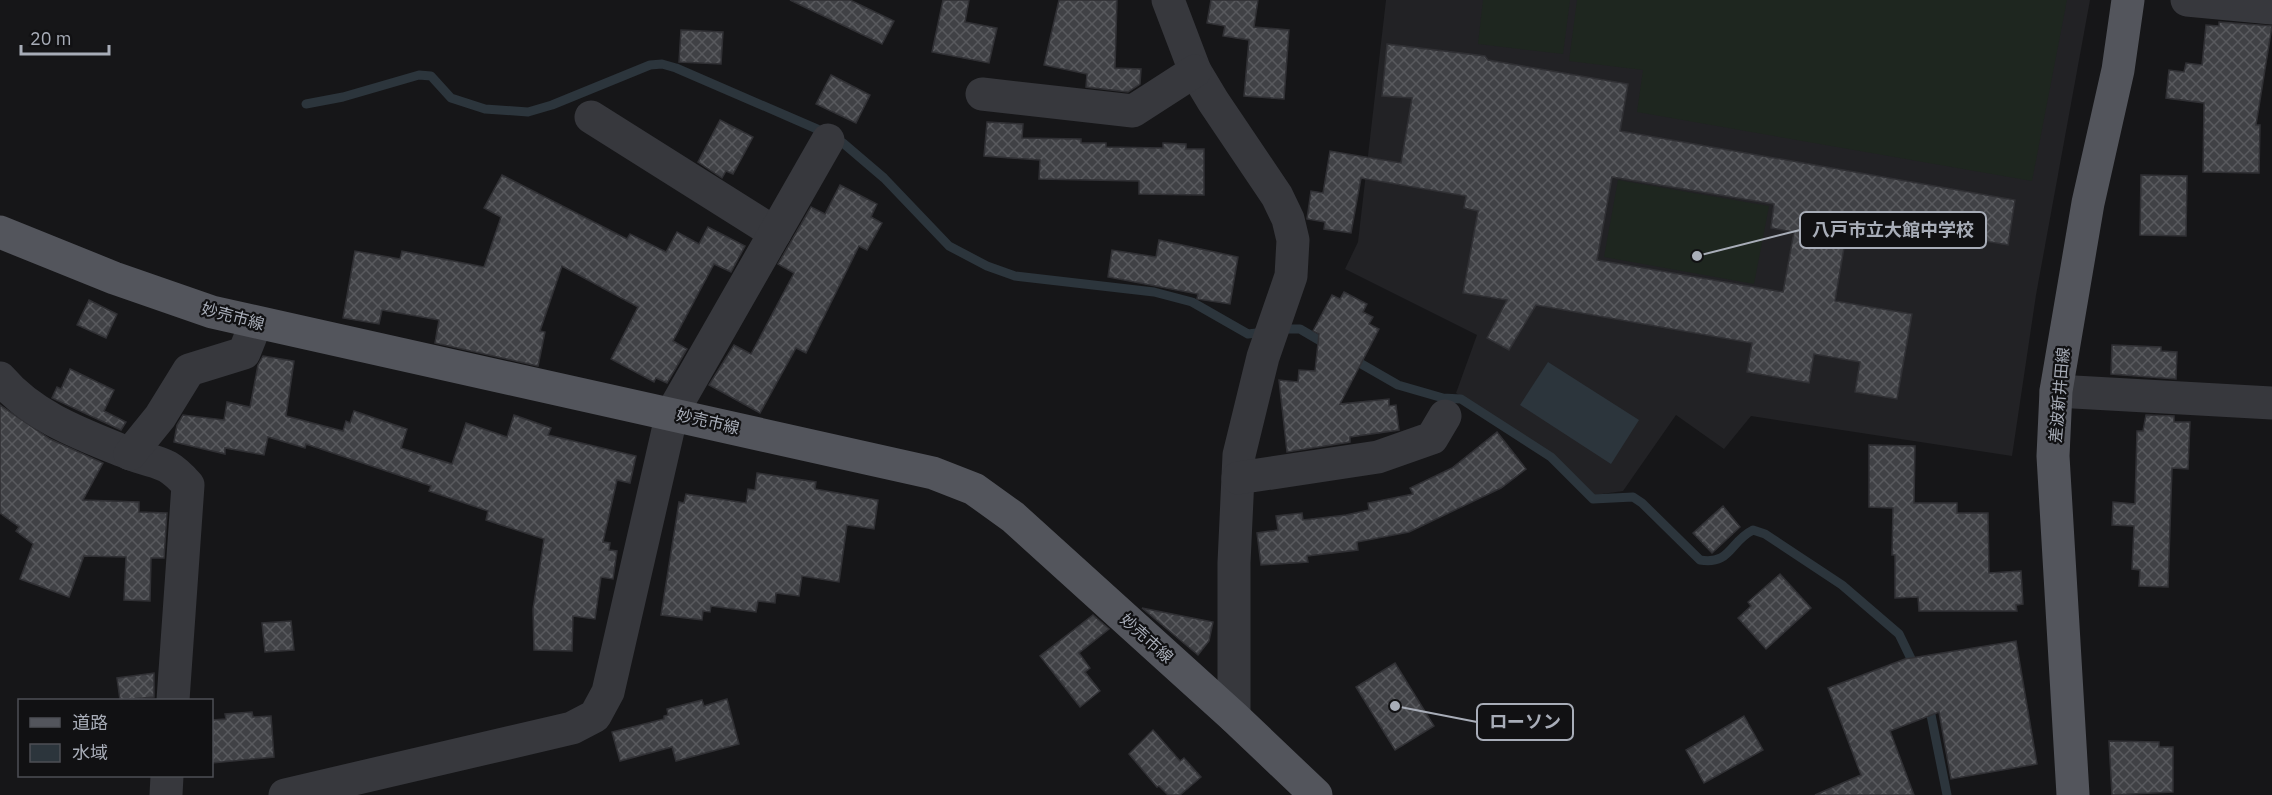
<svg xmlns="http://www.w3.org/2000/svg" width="2272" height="795" viewBox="0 0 2272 795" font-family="'IBM Plex Sans','Noto Sans JP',sans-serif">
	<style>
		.built { fill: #222225 }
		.garden { fill: #1e261f }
		.water { fill: #2c353c }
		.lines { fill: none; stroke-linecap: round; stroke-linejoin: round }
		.stream { stroke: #2c353c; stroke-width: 9 }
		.building { fill: url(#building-cross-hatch); stroke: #303034; stroke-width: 1.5; fill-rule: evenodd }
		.minor { stroke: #37383d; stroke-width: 33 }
		.major { stroke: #53555c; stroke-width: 33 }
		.labels { text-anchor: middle; stroke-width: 4.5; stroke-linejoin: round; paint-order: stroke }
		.street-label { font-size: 16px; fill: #a8adb8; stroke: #111113 }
		.leader { fill: none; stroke: #a8adb8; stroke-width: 2 }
		.callout-dot { fill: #a8adb8; stroke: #111113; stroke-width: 2 }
		.callout { fill: #111113; stroke: #a8adb8; stroke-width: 2 }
		.callout-label { font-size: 18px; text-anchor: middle; font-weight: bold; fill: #a8adb8 }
	</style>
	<defs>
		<pattern id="building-cross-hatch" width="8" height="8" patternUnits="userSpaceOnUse" patternTransform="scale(1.5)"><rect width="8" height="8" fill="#404145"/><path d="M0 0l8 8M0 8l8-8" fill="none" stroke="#595a5e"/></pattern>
	</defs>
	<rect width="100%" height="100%" fill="#161618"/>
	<!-- built -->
	<path class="built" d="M 1386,0 L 2090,0 L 2036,295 L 2012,456 L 1751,416 L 1724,449 L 1676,415 L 1623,491 L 1595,495 L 1554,455 L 1456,393 L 1477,335 L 1345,269 L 1358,242 Z"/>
	<!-- garden -->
	<g class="garden">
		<path d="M 1483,0 L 1570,0 L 1563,54 L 1478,44 Z"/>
		<path d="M 1577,0 L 2067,0 L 2032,181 L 1637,112 L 1643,70 L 1569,61 Z"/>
		<path d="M 1618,180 L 1769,206 L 1754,284 L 1604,257 Z"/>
	</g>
	<!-- water -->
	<path class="water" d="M 1548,362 L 1639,420 L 1611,464 L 1520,405 Z"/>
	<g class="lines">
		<!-- stream -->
		<g class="stream">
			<path d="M 306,104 L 343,97 L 419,75 L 431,76 L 451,98 L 485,109 L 528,112 L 552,105 L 650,65 L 662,64 L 676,68 L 817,129 L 843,143 L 884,178 L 949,246 L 987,266 L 1015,276 L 1154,292 L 1192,302 L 1248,334 L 1265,332"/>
			<path d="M 1278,329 L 1300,329 L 1329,346"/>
			<path d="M 1351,358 L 1398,385 L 1443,398 L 1461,399 L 1551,457 L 1593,499 L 1633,497 L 1642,503 L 1700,560 C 1731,565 1729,542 1753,530 L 1765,534 L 1842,585 L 1899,634 L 1915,667"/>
			<path d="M 1929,705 L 1947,795"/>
		</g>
	</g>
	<!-- building -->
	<g class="building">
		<path d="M 790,0 L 850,0 L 894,21 L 882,44 Z"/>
		<path d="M 943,0 L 969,0 L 965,22 L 997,28 L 989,63 L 932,52 Z"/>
		<path d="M 1059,0 L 1117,0 L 1115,68 L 1141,69 L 1140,84 L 1128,92 L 1086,87 L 1087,74 L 1044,65 Z"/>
		<path d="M 1211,0 L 1258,0 L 1254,27 L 1289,30 L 1284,99 L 1244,96 L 1249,40 L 1223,36 L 1225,26 L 1207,23 Z"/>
		<path d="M 2219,22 L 2272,26 L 2256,125 L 2260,125 L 2259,173 L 2203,172 L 2204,103 L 2166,98 L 2169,70 L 2184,72 L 2186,63 L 2202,65 L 2206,25 L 2219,26 Z"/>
		<path d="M 681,30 L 723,32 L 721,64 L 679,62 Z"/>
		<path d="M 1387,44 L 1485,56 L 1488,60 L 1628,84 L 1620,131 L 2015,200 L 2008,245 L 1849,218 L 1835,301 L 1912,314 L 1897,399 L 1855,392 L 1860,362 L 1814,354 L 1809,383 L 1747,372 L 1752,343 L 1536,305 L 1509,350 L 1487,338 L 1507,300 L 1463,293 L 1478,211 L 1464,208 L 1466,196 L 1361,178 L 1351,233 L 1324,229 L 1325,222 L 1307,219 L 1311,191 L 1323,193 L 1330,151 L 1401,163 L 1412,98 L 1382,96 ZM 1612,177 L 1774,204 L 1771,228 L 1794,232 L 1783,292 L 1597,260 Z"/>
		<path d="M 831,75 L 870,95 L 856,123 L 816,104 Z"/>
		<path d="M 720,120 L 753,137 L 733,174 L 726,171 L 722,178 L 698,162 Z"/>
		<path d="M 987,122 L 1023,124 L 1022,138 L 1081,139 L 1081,143 L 1106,143 L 1106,147 L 1163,148 L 1163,143 L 1186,144 L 1186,149 L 1204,149 L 1204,195 L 1139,194 L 1139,181 L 1039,179 L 1040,160 L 984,156 Z"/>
		<path d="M 502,175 L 627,239 L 630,234 L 666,252 L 677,232 L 699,244 L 708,227 L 745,246 L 731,272 L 714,264 L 673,341 L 687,349 L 667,383 L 656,378 L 654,382 L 611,359 L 638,307 L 562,266 L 540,331 L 545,332 L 538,366 L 435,343 L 439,320 L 382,310 L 379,324 L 343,318 L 355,251 L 400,259 L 402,251 L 484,267 L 501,217 L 484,208 Z"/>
		<path d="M 2141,175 L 2187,176 L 2186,236 L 2140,235 Z"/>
		<path d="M 840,185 L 877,204 L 871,217 L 882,223 L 867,250 L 859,246 L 806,353 L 796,348 L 760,413 L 709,385 L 734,345 L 751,354 L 794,273 L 778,264 L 811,207 L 825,214 Z"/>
		<path d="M 1159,240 L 1238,257 L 1230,304 L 1197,299 L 1198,294 L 1108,277 L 1112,250 L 1156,257 Z"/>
		<path d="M 1344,292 L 1367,304 L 1363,312 L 1373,317 L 1369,324 L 1379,329 L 1340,404 L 1389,399 L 1389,406 L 1396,405 L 1399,430 L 1350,437 L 1350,442 L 1287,452 L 1279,380 L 1298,382 L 1299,370 L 1315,371 L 1319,334 L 1313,331 L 1332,295 L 1340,299 Z"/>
		<path d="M 89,300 L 117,314 L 106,338 L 77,325 Z"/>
		<path d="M 2112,345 L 2161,347 L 2161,351 L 2177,352 L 2176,379 L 2111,374 Z"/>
		<path d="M 263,356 L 294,361 L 286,416 L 343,431 L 346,421 L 350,423 L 354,411 L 407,429 L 401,448 L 452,464 L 466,423 L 507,437 L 514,415 L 551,428 L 548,435 L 636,456 L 630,483 L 617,480 L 603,542 L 610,543 L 609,550 L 617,551 L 613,579 L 601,577 L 595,619 L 573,616 L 572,651 L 534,650 L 533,609 L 544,539 L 486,520 L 488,511 L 429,491 L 431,486 L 306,444 L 305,448 L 268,437 L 264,455 L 225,448 L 225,454 L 174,442 L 177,425 L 183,415 L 224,420 L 227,402 L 250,407 L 258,365 Z"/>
		<path d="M 70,369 L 114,390 L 104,411 L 126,422 L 121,430 L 52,398 L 57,387 L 61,389 Z"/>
		<path d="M 0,405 L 50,439 L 103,463 L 83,500 L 139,502 L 139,512 L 167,513 L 164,558 L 151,558 L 150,601 L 124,600 L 126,557 L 84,556 L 69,597 L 20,579 L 33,544 L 16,531 L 19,527 L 0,513 Z"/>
		<path d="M 2146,415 L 2174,416 L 2174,422 L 2190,422 L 2188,469 L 2172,468 L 2168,587 L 2139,586 L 2140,570 L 2132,569 L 2134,526 L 2112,525 L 2113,502 L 2135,504 L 2137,431 L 2143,431 Z"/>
		<path d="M 1497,432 L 1526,469 L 1501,488 L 1409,532 L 1357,542 L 1358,550 L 1307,556 L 1308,562 L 1261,565 L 1257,533 L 1278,530 L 1276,516 L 1302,513 L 1303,520 L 1346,515 L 1369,510 L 1368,503 L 1413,494 L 1410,488 L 1452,468 Z"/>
		<path d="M 1869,445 L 1915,446 L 1914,503 L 1957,503 L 1957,513 L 1988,513 L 1989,573 L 2021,571 L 2023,604 L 2016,605 L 2017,611 L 1919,611 L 1918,597 L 1895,598 L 1895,555 L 1892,555 L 1893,508 L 1869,507 Z"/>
		<path d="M 757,473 L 816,482 L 815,489 L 878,500 L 874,529 L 847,525 L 839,582 L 802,576 L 799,596 L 776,593 L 775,603 L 758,601 L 756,612 L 711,606 L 710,612 L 703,611 L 702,620 L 661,615 L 679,502 L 684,503 L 686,494 L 746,503 L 748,489 L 755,490 Z"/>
		<path d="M 1723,506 L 1740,527 L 1712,553 L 1693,533 Z"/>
		<path d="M 1780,574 L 1811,608 L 1766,649 L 1738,618 L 1751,606 L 1748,602 Z"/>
		<path d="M 1142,608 L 1213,622 L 1209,641 L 1198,655 Z"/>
		<path d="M 1093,615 L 1109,629 L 1079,653 L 1090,668 L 1085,672 L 1100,691 L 1080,707 L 1040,656 Z"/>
		<path d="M 291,621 L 294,650 L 265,652 L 262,623 Z"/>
		<path d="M 2016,641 L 2037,764 L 1951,779 L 1939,712 L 1890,731 L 1914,795 L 1815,795 L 1861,775 L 1828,688 L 1905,659 Z"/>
		<path d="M 1395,663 L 1434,726 L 1395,750 L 1356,687 Z"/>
		<path d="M 154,673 L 154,697 L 120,700 L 117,678 Z"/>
		<path d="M 727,699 L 739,744 L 676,761 L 672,747 L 620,761 L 612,732 L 664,719 L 664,716 L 668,715 L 667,709 L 702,700 L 704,706 Z"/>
		<path d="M 252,712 L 253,717 L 271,716 L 274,757 L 212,763 L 212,720 L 226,719 L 225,714 Z"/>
		<path d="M 1744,716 L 1763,750 L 1704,783 L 1686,750 Z"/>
		<path d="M 1153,730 L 1180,761 L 1184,758 L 1201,777 L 1180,795 L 1168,795 L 1159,786 L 1157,787 L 1129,754 Z"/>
		<path d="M 2109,741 L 2159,742 L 2159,747 L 2173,747 L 2173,792 L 2112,795 Z"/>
	</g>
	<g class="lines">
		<!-- minor -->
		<g class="minor">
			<path d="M 1168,0 L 1195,71 L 1213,101 L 1277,196 L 1288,219 L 1293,240 L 1291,276 L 1263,357 L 1239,455 L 1234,563 L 1234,717"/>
			<path d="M 2187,0 L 2272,8"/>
			<path d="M 982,94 L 1133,111 L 1195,71"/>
			<path d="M 591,117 L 775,233"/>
			<path d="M 0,378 C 33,417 81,434 128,453 C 158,465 164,458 188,485 L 173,700"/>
			<path d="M 2056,391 L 2272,403"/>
			<path d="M 130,454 L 160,417 L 189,370 L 244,353 L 256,323"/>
			<path d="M 1238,478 L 1378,457 L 1432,438 L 1445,416"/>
			<path d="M 166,795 L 167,776"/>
			<path d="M 285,795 L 572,728 L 595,716 L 608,692 L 672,413 L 828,140"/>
		</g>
		<!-- major -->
		<g class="major">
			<path d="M 0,232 L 114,278 L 212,312 L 933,473 L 974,489 L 1013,517 L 1234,717 L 1316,795"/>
			<path d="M 2073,795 L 2053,456 L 2056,391 L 2088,203 L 2118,70 L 2128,0"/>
		</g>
	</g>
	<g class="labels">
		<!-- street labels -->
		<g class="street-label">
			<text transform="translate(233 316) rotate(15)" y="6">妙売市線</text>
			<text transform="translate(2059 395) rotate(-85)" y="6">差波新井田線</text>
			<text transform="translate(708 421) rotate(13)" y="6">妙売市線</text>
			<text transform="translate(1147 638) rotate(42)" y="6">妙売市線</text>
		</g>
	</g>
	<!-- callouts -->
	<path class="leader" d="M1697 256L1800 230M1395 706L1477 722"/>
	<g class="callout-dot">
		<circle cx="1697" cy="256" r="6"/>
		<circle cx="1395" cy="706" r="6"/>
	</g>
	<g class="callout">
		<rect x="1800" y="212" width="186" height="36" rx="6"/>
		<rect x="1477" y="704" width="96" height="36" rx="6"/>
	</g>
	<g class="callout-label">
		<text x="1893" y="236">八戸市立大館中学校</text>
		<text x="1525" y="728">ローソン</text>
	</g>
	<!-- legend -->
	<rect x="18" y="699" width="195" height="78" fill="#111113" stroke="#4d4f55" stroke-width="1.5"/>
	<rect x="30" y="718" width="30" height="9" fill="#53555c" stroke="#4d4f55" stroke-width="1.5"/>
	<text x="72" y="729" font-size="18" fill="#a8adb8">道路</text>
	<rect x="30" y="744" width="30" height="18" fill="#2c353c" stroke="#4d4f55" stroke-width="1.5"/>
	<text x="72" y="759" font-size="18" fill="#a8adb8">水域</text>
	<!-- scale -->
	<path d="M21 45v9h88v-9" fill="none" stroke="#a8adb8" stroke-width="3"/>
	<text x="30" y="45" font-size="18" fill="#a8adb8" stroke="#111113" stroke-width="4.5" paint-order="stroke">20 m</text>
</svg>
